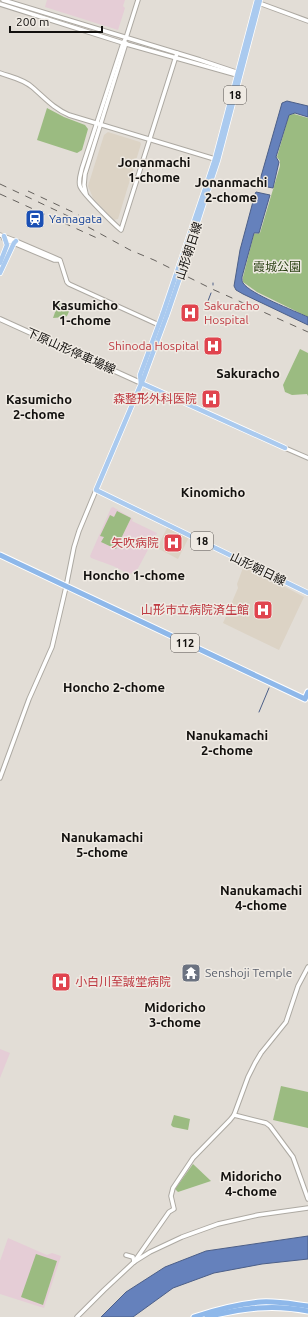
<svg xmlns="http://www.w3.org/2000/svg" width="308" height="1317" viewBox="0 0 308 1317" font-family="Ubuntu,'Noto Sans JP',sans-serif">
	<style>
		.built { fill: #dcd3c5 }
		.education { fill: #e5cdd6 }
		.green { fill: #9bbb81 }
		.water { fill: #6581bc; stroke: #4c5f88 }
		.lines { fill: none; stroke-linecap: round; stroke-linejoin: round }
		.stream { stroke: #4c5f88; stroke-width: 1 }
		.tertiary-casing { stroke: #ada9a2; stroke-width: 5.5 }
		.secondary-casing { stroke: #ada9a2; stroke-width: 6 }
		.primary-casing { stroke: #fff; stroke-width: 6 }
		.trunk-casing { stroke: #fff; stroke-width: 7 }
		.tertiary { stroke: #fff; stroke-width: 3.5 }
		.secondary { stroke: #fff; stroke-width: 4 }
		.primary { stroke: #aacaef; stroke-width: 4.5 }
		.trunk { stroke: #8eb8ea; stroke-width: 5 }
		.rail { stroke: #66625e; stroke-width: 1; stroke-dasharray: 7 7; stroke-linecap: butt }
		.primary-bridge-casing { stroke: #fff; stroke-width: 6; stroke-linecap: butt }
		.primary-bridge { stroke: #aacaef; stroke-width: 4.5 }
		.labels { text-anchor: middle; stroke-width: 3; stroke-linejoin: round; paint-order: stroke }
		.shield { fill: #efeae3; stroke: #54514e; stroke-width: 1 }
		.shield-label { font-size: 11px; font-weight: bold; fill: #12100e }
		.transit-label { font-size: 12px; fill: #164399; stroke: #efeae3; text-anchor: start }
		.street-label { font-size: 12px; fill: #12100e; stroke: #efeae3 }
		.park-label { font-size: 12px; fill: #2b4114; stroke: #efeae3 }
		.health-label { font-size: 12px; fill: #be3a42; stroke: #efeae3; text-anchor: end }
		.worship-label { font-size: 12px; fill: #5b616d; stroke: #efeae3; text-anchor: start }
		.neighbourhood-label { font-size: 13px; font-weight: bold; fill: #12100e; stroke: #efeae3 }
	</style>
	<rect width="100%" height="100%" fill="#e2ddd6"/>
	<!-- built -->
	<g class="built">
		<path d="M 108,132 L 140,142 L 141,144 L 118,219 L 114,220 L 93,198 L 88,186 L 104,135 Z"/>
		<path d="M 168,526 L 189,537 L 178,559 L 157,548 Z"/>
		<path d="M 244,565 L 304,597 L 279,650 L 223,623 L 238,588 L 237,584 Z"/>
	</g>
	<!-- education -->
	<g class="education">
		<path d="M 47,0 L 125,0 L 123,6 L 125,8 L 118,30 L 45,7 Z"/>
		<path d="M 113,507 L 133,519 L 132,521 L 157,533 L 136,572 L 129,574 L 113,566 L 91,558 L 90,556 L 111,508 Z"/>
		<path d="M 0,1049 L 10,1053 L 0,1078 Z"/>
		<path d="M 8,1238 L 47,1255 L 52,1253 L 61,1256 L 44,1308 L 0,1294 L 0,1261 Z"/>
	</g>
	<!-- green -->
	<g class="green">
		<path d="M 47,108 L 64,117 L 85,125 L 88,129 L 82,150 L 77,153 L 37,140 Z"/>
		<path d="M 294,114 L 308,118 L 308,317 L 257,292 L 243,282 L 243,277 L 254,234 L 260,233 L 280,166 L 280,161 L 277,157 L 289,115 Z"/>
		<path d="M 59,301 L 70,305 L 71,307 L 67,316 L 65,317 L 53,318 Z"/>
		<path d="M 300,349 L 308,353 L 308,396 L 307,394 L 292,395 L 285,392 L 283,385 Z"/>
		<path d="M 117,511 L 131,518 L 116,549 L 101,542 L 104,537 L 100,536 L 110,515 L 114,517 Z"/>
		<path d="M 281,1086 L 308,1092 L 308,1128 L 273,1120 Z"/>
		<path d="M 174,1115 L 190,1119 L 188,1130 L 173,1127 L 171,1125 Z"/>
		<path d="M 193,1164 L 211,1181 L 178,1192 L 175,1189 Z"/>
		<path d="M 36,1254 L 57,1261 L 43,1305 L 21,1297 Z"/>
	</g>
	<!-- water -->
	<g class="water">
		<path d="M 287,101 L 308,106 L 308,117 L 295,113 L 289,115 L 276,157 L 279,162 L 273,188 L 262,186 L 264,183 L 260,180 L 282,103 Z"/>
		<path d="M 256,192 L 270,195 L 259,233 L 254,233 L 242,277 C 242,280 242,281 243,283 C 250,294 295,311 308,317 L 308,325 L 243,294 L 236,290 L 234,286 L 240,250 L 255,194 Z"/>
		<path d="M 308,1236 L 308,1259 L 262,1264 L 214,1273 L 173,1288 L 133,1317 L 101,1317 L 126,1292 L 165,1267 L 206,1251 Z"/>
	</g>
	<g class="lines">
		<!-- stream -->
		<g class="stream">
			<path d="M 213,285 L 213,283"/>
			<path d="M 208,301 L 211,293"/>
			<path d="M 259,712 L 269,688"/>
		</g>
		<defs>
			<g id="tertiary">
				<path d="M 3,0 L 200,60 L 239,73"/>
				<path d="M 138,0 L 126,38 L 123,43 L 82,168 C 81,173 78,180 80,186 C 81,192 114,224 121,230 L 177,53"/>
				<path d="M 259,3 L 308,21"/>
				<path d="M 0,4 L 123,43 L 237,75 L 240,74"/>
				<path d="M 0,73 C 11,77 23,79 32,87 C 45,98 53,108 69,115 L 218,160"/>
				<path d="M 86,194 L 84,185 L 85,174 L 126,43"/>
				<path d="M 0,235 L 16,241 L 60,260 L 67,282 L 69,284 L 159,325"/>
				<path d="M 4,239 L 54,260 L 59,260"/>
				<path d="M 285,448 L 308,458"/>
				<path d="M 0,778 L 29,699 L 52,647 L 66,587 L 74,547 L 79,531 L 96,490"/>
				<path d="M 234,1115 L 266,1123 L 270,1126 L 293,1157 L 308,1199"/>
				<path d="M 126,1255 L 133,1257 L 134,1262"/>
				<path d="M 134,1262 L 169,1212 L 174,1209 L 171,1196 L 173,1188 L 193,1158 L 230,1120 L 234,1115 L 248,1077 L 255,1063 L 261,1053 L 286,1022 L 298,986 L 308,967"/>
				<path d="M 77,1317 L 104,1290 L 134,1262 L 150,1252 L 182,1237 L 218,1224 L 258,1215 L 308,1208"/>
			</g>
			<path id="secondary" d="M 0,319 L 141,383"/>
			<g id="primary">
				<path d="M 205,189 L 215,159 L 257,0"/>
				<path d="M 208,190 L 218,160 L 260,0"/>
				<path d="M 0,263 L 7,245 L 4,236"/>
				<path d="M 0,273 L 14,243 L 16,241"/>
				<path d="M 167,315 L 144,377 L 96,490 L 308,593"/>
				<path d="M 141,383 L 285,448"/>
				<path d="M 141,383 L 140,375 L 163,313"/>
			</g>
			<g id="trunk">
				<path d="M 0,555 L 305,699 L 308,692"/>
				<path d="M 194,1317 C 215,1310 238,1304 261,1302 C 277,1301 292,1304 308,1306"/>
				<path d="M 207,1317 C 242,1308 273,1304 308,1311"/>
			</g>
		</defs>
		<!-- tertiary casing -->
		<use href="#tertiary" class="tertiary-casing"/>
		<!-- secondary casing -->
		<use href="#secondary" class="secondary-casing"/>
		<!-- primary casing -->
		<use href="#primary" class="primary-casing"/>
		<!-- trunk casing -->
		<use href="#trunk" class="trunk-casing"/>
		<!-- tertiary -->
		<use href="#tertiary" class="tertiary"/>
		<!-- secondary -->
		<use href="#secondary" class="secondary"/>
		<!-- primary -->
		<use href="#primary" class="primary"/>
		<!-- trunk -->
		<use href="#trunk" class="trunk"/>
		<!-- rail -->
		<g class="rail">
			<path d="M 0,184 L 68,216 L 130,250 L 154,260 L 212,289 L 308,332"/>
			<path d="M 28,191 L 79,215"/>
			<path d="M 0,194 L 97,238"/>
		</g>
		<defs>
			<g id="primary-bridge">
				<path d="M 163,313 L 205,189"/>
				<path d="M 167,315 L 179,280 L 208,190"/>
			</g>
		</defs>
		<!-- primary-bridge casing -->
		<use href="#primary-bridge" class="primary-bridge-casing"/>
		<!-- primary-bridge -->
		<use href="#primary-bridge" class="primary-bridge"/>
	</g>
	<!-- icons -->
	<defs>
		<symbol id="station-square" viewBox="-11 -11 22 22"><rect x="-9" y="-9" width="18" height="18" rx="4" fill="#1a4fb4" stroke="#efeae3"/><path d="M-3-6H3Q5-6 5-4V2Q5 4 3 4L4.5 6H3L1.5 4h-3L-3 6H-4.5L-3 4Q-5 4-5 2V-4Q-5-6-3-6ZM-3.5-4v3h7v-3ZM-3.5 1v1.5H-2V1ZM2 1v1.5H3.5V1Z" fill="#fff"/></symbol>
		<symbol id="hospital-square" viewBox="-11 -11 22 22"><rect x="-9" y="-9" width="18" height="18" rx="4" fill="#e0444e" stroke="#efeae3"/><path d="M-5-5h3v3.5h4V-5h3V5h-3V1.5h-4V5h-3Z" fill="#fff"/></symbol>
		<symbol id="temple-square" viewBox="-11 -11 22 22"><rect x="-9" y="-9" width="18" height="18" rx="4" fill="#6b7280" stroke="#efeae3"/><path d="M0-6L5-2H3V0L6.5 2.5H4V6H1.5V3h-3V6H-4V2.5H-6.5L-3 0V-2H-5Z" fill="#fff"/></symbol>
	</defs>
	<g fill-rule="evenodd">
		<use href="#station-square" x="24" y="208" width="22" height="22"/>
		<use href="#hospital-square" x="179" y="302" width="22" height="22"/>
		<use href="#hospital-square" x="202" y="335" width="22" height="22"/>
		<use href="#hospital-square" x="200" y="388" width="22" height="22"/>
		<use href="#hospital-square" x="162" y="532" width="22" height="22"/>
		<use href="#hospital-square" x="252" y="599" width="22" height="22"/>
		<use href="#temple-square" x="180" y="962" width="22" height="22"/>
		<use href="#hospital-square" x="50" y="971" width="22" height="22"/>
	</g>
	<g class="labels">
		<!-- shield labels -->
		<g class="shield">
			<rect x="224" y="86" width="22" height="18" rx="3"/>
			<rect x="191" y="532" width="22" height="18" rx="3"/>
			<rect x="171" y="634" width="28" height="18" rx="3"/>
		</g>
		<g class="shield-label">
			<text x="235" y="99">18</text>
			<text x="202" y="545">18</text>
			<text x="185" y="647">112</text>
		</g>
		<!-- transit labels -->
		<g class="transit-label">
			<text x="49" y="223">Yamagata</text>
		</g>
		<!-- street labels -->
		<g class="street-label">
			<text transform="translate(189 251) rotate(-72)" y="4">山形朝日線</text>
			<text transform="translate(71 351) rotate(24)" y="4">下原山形停車場線</text>
			<text transform="translate(258 569) rotate(26)" y="4">山形朝日線</text>
		</g>
		<!-- park labels -->
		<g class="park-label">
			<text x="277" y="271">霞城公園</text>
		</g>
		<!-- health labels -->
		<g class="health-label">
			<text x="204" y="310" text-anchor="start">Sakuracho<tspan x="204" dy="14">Hospital</tspan></text>
			<text x="199" y="350">Shinoda Hospital</text>
			<text x="197" y="403">森整形外科医院</text>
			<text x="159" y="547">矢吹病院</text>
			<text x="249" y="614">山形市立病院済生館</text>
			<text x="75" y="986" text-anchor="start">小白川至誠堂病院</text>
		</g>
		<!-- worship labels -->
		<g class="worship-label">
			<text x="205" y="977">Senshoji Temple</text>
		</g>
		<!-- neighbourhood labels -->
		<g class="neighbourhood-label">
			<text x="154" y="167">Jonanmachi<tspan x="154" dy="15">1-chome</tspan></text>
			<text x="231" y="187">Jonanmachi<tspan x="231" dy="15">2-chome</tspan></text>
			<text x="85" y="310">Kasumicho<tspan x="85" dy="15">1-chome</tspan></text>
			<text x="248" y="378">Sakuracho</text>
			<text x="39" y="404">Kasumicho<tspan x="39" dy="15">2-chome</tspan></text>
			<text x="213" y="497">Kinomicho</text>
			<text x="134" y="580">Honcho 1-chome</text>
			<text x="114" y="692">Honcho 2-chome</text>
			<text x="227" y="740">Nanukamachi<tspan x="227" dy="15">2-chome</tspan></text>
			<text x="102" y="842">Nanukamachi<tspan x="102" dy="15">5-chome</tspan></text>
			<text x="261" y="895">Nanukamachi<tspan x="261" dy="15">4-chome</tspan></text>
			<text x="175" y="1012">Midoricho<tspan x="175" dy="15">3-chome</tspan></text>
			<text x="251" y="1181">Midoricho<tspan x="251" dy="15">4-chome</tspan></text>
		</g>
	</g>
	<!-- scale -->
	<path d="M10 26v6h92v-6" fill="none" stroke="#12100e" stroke-width="2"/>
	<text x="16" y="26" font-size="12" fill="#12100e" stroke="#efeae3" stroke-width="3" paint-order="stroke">200 m</text>
</svg>
